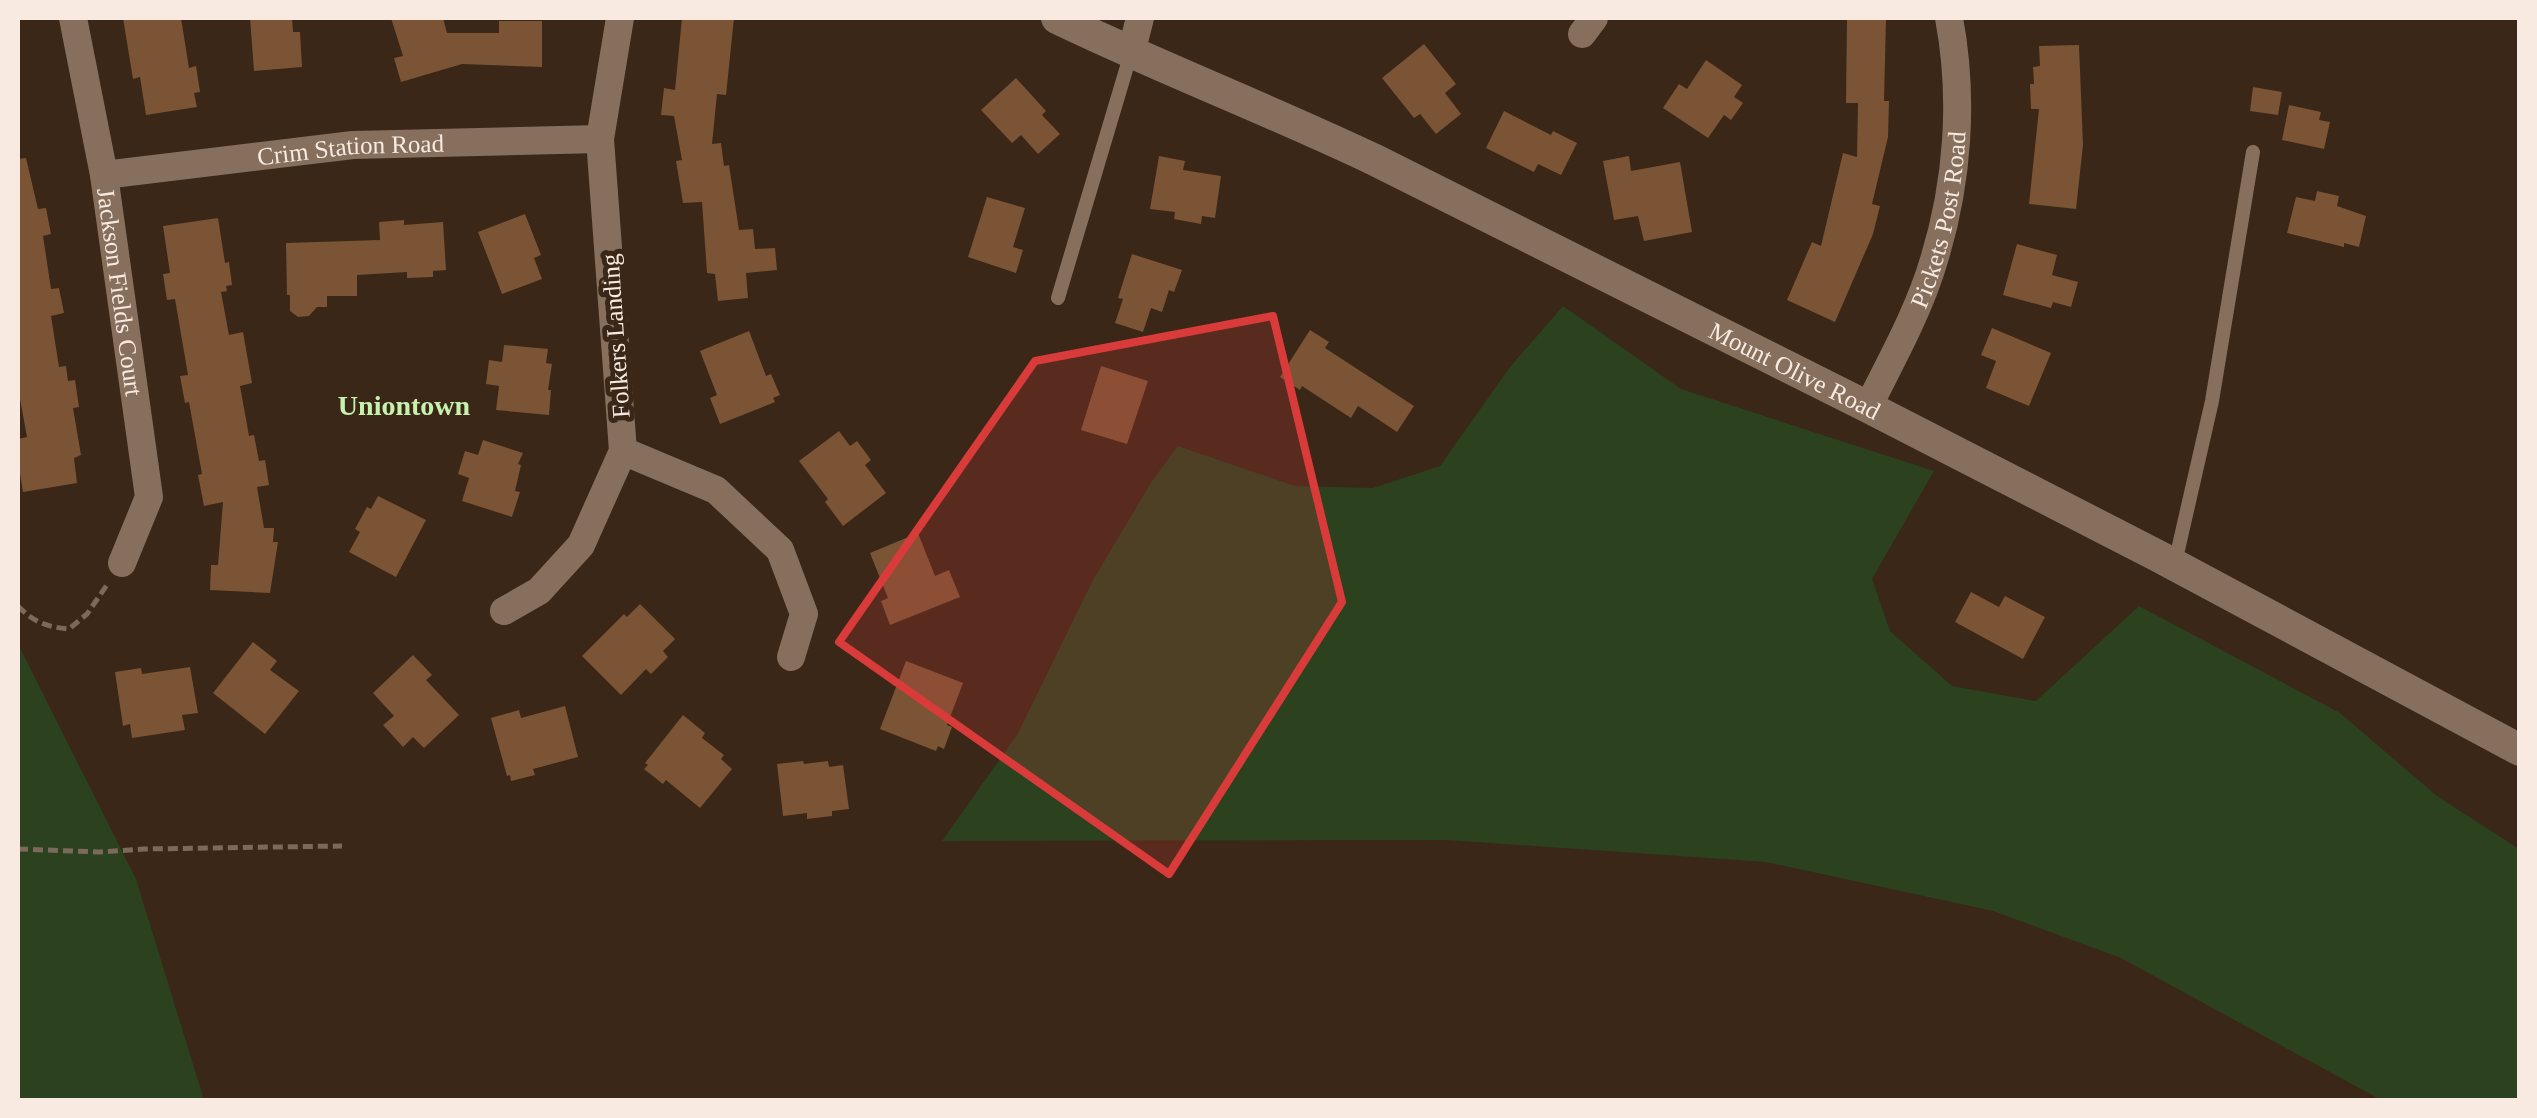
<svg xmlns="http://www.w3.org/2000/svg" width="2537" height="1118" viewBox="0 0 2537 1118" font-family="Georgia,serif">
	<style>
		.green { fill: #2c411e }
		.building { fill: #7a5434 }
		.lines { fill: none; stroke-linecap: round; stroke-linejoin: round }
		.path { stroke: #7b6a5c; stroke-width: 5; stroke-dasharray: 10 5; stroke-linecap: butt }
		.service { stroke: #866f5d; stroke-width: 14 }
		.minor { stroke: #866f5d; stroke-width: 28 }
		.tertiary { stroke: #866f5d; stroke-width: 32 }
		.marked { fill: #d93b3a; fill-opacity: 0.2; stroke: #d93b3a; stroke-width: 8; stroke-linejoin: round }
		.labels { text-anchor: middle; stroke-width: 10; stroke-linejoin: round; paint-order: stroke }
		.street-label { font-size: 25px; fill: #f8eae0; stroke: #3a2717 }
		.neighbourhood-label { font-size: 28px; font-weight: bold; fill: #c7f2ad; stroke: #3a2717 }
	</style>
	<rect width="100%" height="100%" fill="#3a2717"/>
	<!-- green -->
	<g class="green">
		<path d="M 1563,306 L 1681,389 L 1934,471 L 1872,579 L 1890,631 L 1952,686 L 2036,701 L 2139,606 L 2340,713 L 2437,796 L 2519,849 L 2519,1100 L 2381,1100 L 2121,958 L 1993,911 L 1766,862 L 1447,840 L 942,841 L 1017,735 L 1093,580 L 1152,481 L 1178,446 L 1295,486 L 1373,488 L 1440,466 L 1510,367 Z"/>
		<path d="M 18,644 L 136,879 L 204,1100 L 18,1100 Z"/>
	</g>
	<!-- building -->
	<g class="building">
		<path d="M 123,18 L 181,18 L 189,68 L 196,66 L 200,92 L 194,93 L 197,107 L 146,115 L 140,77 L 133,79 Z"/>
		<path d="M 250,18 L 292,18 L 293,32 L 300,32 L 302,67 L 254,71 Z"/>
		<path d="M 391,18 L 443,18 L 447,33 L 499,33 L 499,21 L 542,21 L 542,67 L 462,64 L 401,82 L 394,58 L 403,56 Z"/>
		<path d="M 682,18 L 734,18 L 726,95 L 717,94 L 712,144 L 721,143 L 724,166 L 729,165 L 739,230 L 753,229 L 755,249 L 775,248 L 777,270 L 746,273 L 748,298 L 718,301 L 715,274 L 707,273 L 702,202 L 683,203 L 676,161 L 682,160 L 674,116 L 661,115 L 664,88 L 675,90 Z"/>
		<path d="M 1847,18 L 1886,18 L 1884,101 L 1889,101 L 1888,137 L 1872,204 L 1880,206 L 1873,234 L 1835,322 L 1787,300 L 1812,242 L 1821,246 L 1843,153 L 1857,157 L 1858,103 L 1846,103 Z"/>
		<path d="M 1424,44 L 1456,84 L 1445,93 L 1461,114 L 1436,134 L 1420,114 L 1414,118 L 1382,78 Z"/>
		<path d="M 2079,45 L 2083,145 L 2076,209 L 2029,204 L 2039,109 L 2031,109 L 2030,84 L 2034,84 L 2033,67 L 2040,66 L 2039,46 Z"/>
		<path d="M 1706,60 L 1742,85 L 1734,97 L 1743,103 L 1731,120 L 1724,115 L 1708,138 L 1663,108 L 1679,84 L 1687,89 Z"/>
		<path d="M 1016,78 L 1046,111 L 1042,115 L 1060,134 L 1038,154 L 1021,135 L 1012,143 L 981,110 Z"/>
		<path d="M 2253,87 L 2282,92 L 2278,115 L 2250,111 Z"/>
		<path d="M 2289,105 L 2321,112 L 2319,120 L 2330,122 L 2324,149 L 2282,140 Z"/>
		<path d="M 1504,111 L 1551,135 L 1553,131 L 1577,143 L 1561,175 L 1538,164 L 1534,172 L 1486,148 Z"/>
		<path d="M 1159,156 L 1185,161 L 1183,170 L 1221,176 L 1215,218 L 1202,216 L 1201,224 L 1174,219 L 1175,212 L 1150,209 Z"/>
		<path d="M 1629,156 L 1631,171 L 1680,162 L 1692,232 L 1644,241 L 1638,216 L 1614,220 L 1603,161 Z"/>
		<path d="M 26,158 L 38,209 L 46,208 L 51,234 L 43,236 L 51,289 L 59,288 L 64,313 L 51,316 L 59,367 L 66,366 L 68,381 L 75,380 L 79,407 L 73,408 L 81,455 L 74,458 L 77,483 L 23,492 L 18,461 L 18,439 L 27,437 L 18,388 L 18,159 Z"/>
		<path d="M 2317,191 L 2339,196 L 2337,206 L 2366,216 L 2359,247 L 2344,243 L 2344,247 L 2287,233 L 2296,197 L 2315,201 Z"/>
		<path d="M 987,197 L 1025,208 L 1013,247 L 1023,250 L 1016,273 L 968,257 Z"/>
		<path d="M 525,214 L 541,255 L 534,258 L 542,279 L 502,294 L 478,232 Z"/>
		<path d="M 218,218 L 225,263 L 229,262 L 232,285 L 226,286 L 227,291 L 221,292 L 229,335 L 243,332 L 252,383 L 240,386 L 249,436 L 254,435 L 259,461 L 265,460 L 269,485 L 257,487 L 264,528 L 274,528 L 273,542 L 278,542 L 270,593 L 210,590 L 211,565 L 218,565 L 223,502 L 204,506 L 198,475 L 202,474 L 189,402 L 185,403 L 180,376 L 188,375 L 175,299 L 167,300 L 163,274 L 170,273 L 163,226 Z"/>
		<path d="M 404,220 L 404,225 L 443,222 L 446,270 L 433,271 L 433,277 L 407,278 L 407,272 L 357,275 L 357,296 L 327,296 L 327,307 L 317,307 L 309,316 L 298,317 L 290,311 L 290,295 L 287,295 L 286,243 L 380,240 L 379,222 Z"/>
		<path d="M 2017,244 L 2057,255 L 2052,275 L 2078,282 L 2071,307 L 2053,302 L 2051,308 L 2003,295 Z"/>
		<path d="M 1132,254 L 1182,270 L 1174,292 L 1169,290 L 1162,312 L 1151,308 L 1143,332 L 1115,323 L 1123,299 L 1118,298 Z"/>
		<path d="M 1992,328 L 2051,353 L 2029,406 L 1986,388 L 1996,361 L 1981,355 Z"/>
		<path d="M 1310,330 L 1329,342 L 1325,348 L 1414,406 L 1397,432 L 1358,406 L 1351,418 L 1302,386 L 1300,390 L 1280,377 Z"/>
		<path d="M 749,331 L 766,376 L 771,374 L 780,395 L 773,398 L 775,402 L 720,424 L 710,398 L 717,395 L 700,351 Z"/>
		<path d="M 504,345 L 548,349 L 546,363 L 552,364 L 548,390 L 551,390 L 549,415 L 496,410 L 499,386 L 486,384 L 489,360 L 502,362 Z"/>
		<path d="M 1101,366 L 1148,381 L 1127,444 L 1081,430 Z"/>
		<path d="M 839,431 L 850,446 L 857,441 L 871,460 L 865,465 L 886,493 L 843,526 L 825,502 L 828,499 L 799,461 Z"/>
		<path d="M 483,440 L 523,453 L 518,464 L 521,465 L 515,491 L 520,492 L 512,517 L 462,501 L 469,478 L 458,474 L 465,451 L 478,455 Z"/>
		<path d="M 378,496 L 426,520 L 396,577 L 349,552 L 360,532 L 355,529 L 367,507 L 371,509 Z"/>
		<path d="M 918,533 L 935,576 L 949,570 L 960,597 L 890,625 L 881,601 L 888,598 L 870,553 Z"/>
		<path d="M 1971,592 L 1999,607 L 2005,596 L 2045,617 L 2023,659 L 1955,622 Z"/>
		<path d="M 640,604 L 675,639 L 663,651 L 668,657 L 651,674 L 646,669 L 621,695 L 582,656 L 624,614 L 627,617 Z"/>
		<path d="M 253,642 L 277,661 L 270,670 L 299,691 L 265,734 L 213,693 Z"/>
		<path d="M 413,655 L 432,675 L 426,680 L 459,715 L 424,748 L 413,737 L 403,747 L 383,725 L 394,716 L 373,693 Z"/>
		<path d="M 906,661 L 963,683 L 947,725 L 952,727 L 944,749 L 938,746 L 936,751 L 880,729 Z"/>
		<path d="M 190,667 L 198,713 L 182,715 L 185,730 L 132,738 L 130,724 L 123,726 L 115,672 L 141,668 L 142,674 Z"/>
		<path d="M 565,706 L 578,757 L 533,769 L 535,775 L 511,781 L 510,775 L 507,776 L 491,718 L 519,710 L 521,718 Z"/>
		<path d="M 683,715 L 705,733 L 702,738 L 724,755 L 721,759 L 732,769 L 700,808 L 666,780 L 663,784 L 644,769 L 648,765 L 645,763 Z"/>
		<path d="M 803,761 L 804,764 L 828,761 L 829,767 L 843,765 L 849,809 L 832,811 L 832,816 L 807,819 L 807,813 L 783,816 L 777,764 Z"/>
	</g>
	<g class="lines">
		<!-- path -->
		<g class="path">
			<path d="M 18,606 C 33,622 47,627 69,629 L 87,614 L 109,582"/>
			<path d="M 18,849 L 99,852 L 144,849 L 342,846"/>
		</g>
		<!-- service -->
		<g class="service">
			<path d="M 1058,298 L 1131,53"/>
			<path d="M 2175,563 L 2212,401 L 2253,152"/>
		</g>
		<!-- minor -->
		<g class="minor">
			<path id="s1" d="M 73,18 L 104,175 L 149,497 L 122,563"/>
			<path d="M 1582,34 L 1594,18"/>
			<path d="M 1131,53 L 1140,18"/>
			<path id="s2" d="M 104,175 L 353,145 L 600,139"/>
			<path id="s3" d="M 1868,407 C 1892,359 1919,311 1934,260 C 1958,182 1964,98 1949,18"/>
			<path d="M 623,451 L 716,490 L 780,550 L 804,614 L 791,657"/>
			<path d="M 504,611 L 539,591 L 581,545 L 623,451 L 600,139 L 620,18"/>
		</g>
		<!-- tertiary -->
		<path class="tertiary" id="s4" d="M 1057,18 C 1161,68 1270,110 1375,160 L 1868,407 L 2158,556 L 2520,750"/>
	</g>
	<!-- marked area -->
	<path class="marked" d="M 1273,316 L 1342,602 L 1169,874 L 839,642 L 1035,361 Z"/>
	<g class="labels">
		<!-- street labels -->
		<g class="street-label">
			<text dy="9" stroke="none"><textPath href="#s2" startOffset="248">Crim Station Road</textPath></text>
			<text dy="9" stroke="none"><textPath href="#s3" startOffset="202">Pickets Post Road</textPath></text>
			<text dy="9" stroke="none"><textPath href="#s1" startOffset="278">Jackson Fields Court</textPath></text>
			<text transform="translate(615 336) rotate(-94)" y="9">Folkers Landing</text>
			<text dy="9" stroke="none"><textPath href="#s4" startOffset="818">Mount Olive Road</textPath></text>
		</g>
		<!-- neighbourhood labels -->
		<g class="neighbourhood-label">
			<text x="404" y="415">Uniontown</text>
		</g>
	</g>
	<!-- border -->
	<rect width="2537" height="1118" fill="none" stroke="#f8eae0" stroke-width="40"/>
</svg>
